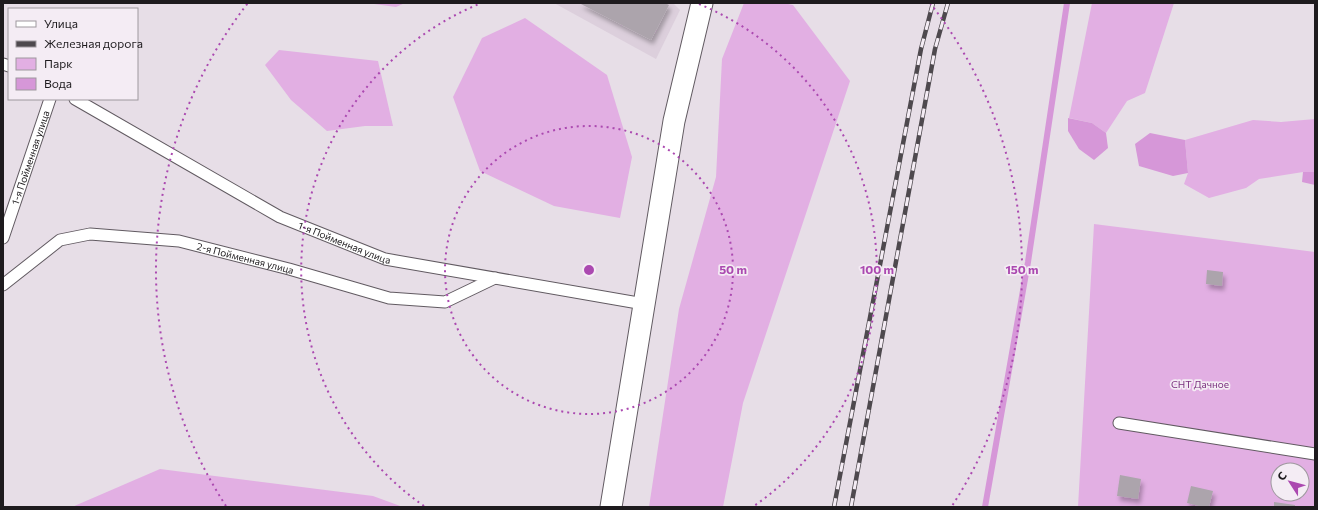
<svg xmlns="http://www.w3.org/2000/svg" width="1318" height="510" viewBox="0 0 1318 510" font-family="Commissioner,sans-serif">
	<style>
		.built { fill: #dccfdc }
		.green { fill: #e2afe3; fill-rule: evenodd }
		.water { fill: #d697d8 }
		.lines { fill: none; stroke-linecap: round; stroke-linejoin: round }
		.stream { stroke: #d697d8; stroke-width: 6 }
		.building { fill: #aca4ac; filter: url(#shadow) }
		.lane-casing { stroke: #615a61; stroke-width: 13 }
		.street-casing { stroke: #615a61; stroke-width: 23 }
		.lane { stroke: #fff; stroke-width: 11 }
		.street { stroke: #fff; stroke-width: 21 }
		.rail-casing { stroke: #4e494e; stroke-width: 4.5 }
		.rail { stroke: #f4ecf4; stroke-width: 3; stroke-dasharray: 9; stroke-linecap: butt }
		.ring { fill: none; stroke: #ab49b0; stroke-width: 2; stroke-dasharray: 2 4 }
		.labels { text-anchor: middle; stroke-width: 3.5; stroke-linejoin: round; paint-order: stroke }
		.street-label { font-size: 10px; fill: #1e1b1e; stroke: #f4ecf4 }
		.park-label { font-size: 10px; fill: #7a307e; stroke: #f4ecf4 }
		.centre { fill: #ab49b0; stroke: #f4ecf4; stroke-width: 2 }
		.ring-label { font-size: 12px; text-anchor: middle; font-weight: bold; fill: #ab49b0; stroke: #f4ecf4; stroke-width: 3.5; stroke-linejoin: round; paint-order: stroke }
	</style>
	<defs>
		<filter id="shadow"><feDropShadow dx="2.5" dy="4.5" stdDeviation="2" flood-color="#0004"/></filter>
	</defs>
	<rect width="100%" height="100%" fill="#e7dee7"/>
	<!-- built -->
	<path class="built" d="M 554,3 L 673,3 L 680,10 L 656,59 Z"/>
	<!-- green -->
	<g class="green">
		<path d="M 367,3 L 405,3 L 396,7 Z"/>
		<path d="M 744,3 L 783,3 L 793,5 L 850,81 L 743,403 L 723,507 L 649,507 L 679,309 L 716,177 L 722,59 Z"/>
		<path d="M 1092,3 L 1174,3 L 1145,93 L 1127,101 L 1106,133 L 1092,123 L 1069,118 Z"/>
		<path d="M 525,18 L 607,75 L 632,157 L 620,218 L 554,206 L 480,171 L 453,97 L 482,38 Z"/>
		<path d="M 279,50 L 378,61 L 393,126 L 365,126 L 327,131 L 291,100 L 265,65 Z"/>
		<path d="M 1315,119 L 1315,172 L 1303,172 L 1259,179 L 1246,188 L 1209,198 L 1184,184 L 1188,173 L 1185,140 L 1253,120 L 1281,122 Z"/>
		<path d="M 1094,224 L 1315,252 L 1315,507 L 1078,507 ZM 1278,470 L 1302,470 L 1302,494 L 1278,494 Z"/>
		<path d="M 160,469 L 373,496 L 403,507 L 72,507 Z"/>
	</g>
	<!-- water -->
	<g class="water">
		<path d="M 1068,118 L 1092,123 L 1106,133 L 1108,148 L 1094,160 L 1079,149 L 1068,131 Z"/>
		<path d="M 1150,133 L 1185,140 L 1188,173 L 1173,176 L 1139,166 L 1135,144 Z"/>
		<path d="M 1303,172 L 1315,172 L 1315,185 L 1302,182 Z"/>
	</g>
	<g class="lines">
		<!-- stream -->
		<path class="stream" d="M 985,507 L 1028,262 L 1067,3"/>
	</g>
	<!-- building -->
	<g class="building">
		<path d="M 579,3 L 665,3 L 669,5 L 651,40 Z"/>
		<path d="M 1207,270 L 1223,272 L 1222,286 L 1206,284 Z"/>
		<path d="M 1120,475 L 1141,479 L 1138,499 L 1117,496 Z"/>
		<path d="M 1191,486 L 1213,491 L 1209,507 L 1203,507 L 1187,503 Z"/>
		<path d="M 1274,502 L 1295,505 L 1295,507 L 1274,507 Z"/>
	</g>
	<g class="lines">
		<defs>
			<g id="lane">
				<path d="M 3,64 L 9,66"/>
				<path id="s1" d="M 75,99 L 280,217 L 385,259 L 644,304"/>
				<path id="s2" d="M 3,238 L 50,99"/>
				<path id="s3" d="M 3,285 L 60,240 L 90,234 L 179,241 L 289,269 L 389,298 L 445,302 L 495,278"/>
				<path d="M 1119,423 L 1315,454"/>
			</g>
			<path id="street" d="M 611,507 L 674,121 L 702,3"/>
		</defs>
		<!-- lane casing -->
		<use href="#lane" class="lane-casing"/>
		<!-- street casing -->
		<use href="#street" class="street-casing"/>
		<!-- lane -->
		<use href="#lane" class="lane"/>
		<!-- street -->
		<use href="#street" class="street"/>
		<defs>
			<g id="rail">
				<path d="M 834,507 L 921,49 L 933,3"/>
				<path d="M 851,507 L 935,49 L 948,3"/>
			</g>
		</defs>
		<!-- rail casing -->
		<use href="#rail" class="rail-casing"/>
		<!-- rail -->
		<use href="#rail" class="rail"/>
	</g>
	<!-- distance rings -->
	<g class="ring">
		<circle cx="589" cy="270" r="144"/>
		<path d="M424 506A288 288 0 0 1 479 4M699 4A288 288 0 0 1 754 506"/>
		<path d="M226 506A433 433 0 0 1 248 3M930 3A433 433 0 0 1 952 506"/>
	</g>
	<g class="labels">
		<!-- street labels -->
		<g class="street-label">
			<text dy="4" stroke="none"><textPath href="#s2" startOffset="85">1-я Пойменная улица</textPath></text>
			<text dy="4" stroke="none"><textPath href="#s1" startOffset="306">1-я Пойменная улица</textPath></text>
			<text dy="4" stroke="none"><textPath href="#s3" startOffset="261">2-я Пойменная улица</textPath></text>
		</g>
		<!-- park labels -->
		<g class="park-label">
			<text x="1200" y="388">СНТ Дачное</text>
		</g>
	</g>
	<circle cx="589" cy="270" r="6" class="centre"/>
	<g class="ring-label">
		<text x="733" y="274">50 m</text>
		<text x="877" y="274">100 m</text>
		<text x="1022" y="274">150 m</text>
	</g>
	<!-- border -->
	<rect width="1318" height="510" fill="none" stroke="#1e1b1e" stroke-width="8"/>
	<!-- legend -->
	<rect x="8" y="8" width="130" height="92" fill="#f4ecf4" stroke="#9e989e"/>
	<rect x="16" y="21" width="20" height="6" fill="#ffffff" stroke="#9e989e"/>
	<text x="44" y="28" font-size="12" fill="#1e1b1e">Улица</text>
	<rect x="16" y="41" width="20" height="6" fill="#4e494e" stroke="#9e989e"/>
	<text x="44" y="48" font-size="12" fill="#1e1b1e">Железная дорога</text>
	<rect x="16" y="58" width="20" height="12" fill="#e2afe3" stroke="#9e989e"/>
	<text x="44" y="68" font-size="12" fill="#1e1b1e">Парк</text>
	<rect x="16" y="78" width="20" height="12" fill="#d697d8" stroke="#9e989e"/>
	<text x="44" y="88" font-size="12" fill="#1e1b1e">Вода</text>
	<!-- north arrow -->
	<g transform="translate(1290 482) rotate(306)"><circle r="19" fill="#f4ecf4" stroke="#9e989e"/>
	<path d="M0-3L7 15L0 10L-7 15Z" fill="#ab49b0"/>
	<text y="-6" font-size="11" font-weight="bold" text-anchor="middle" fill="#1e1b1e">С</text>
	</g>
</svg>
